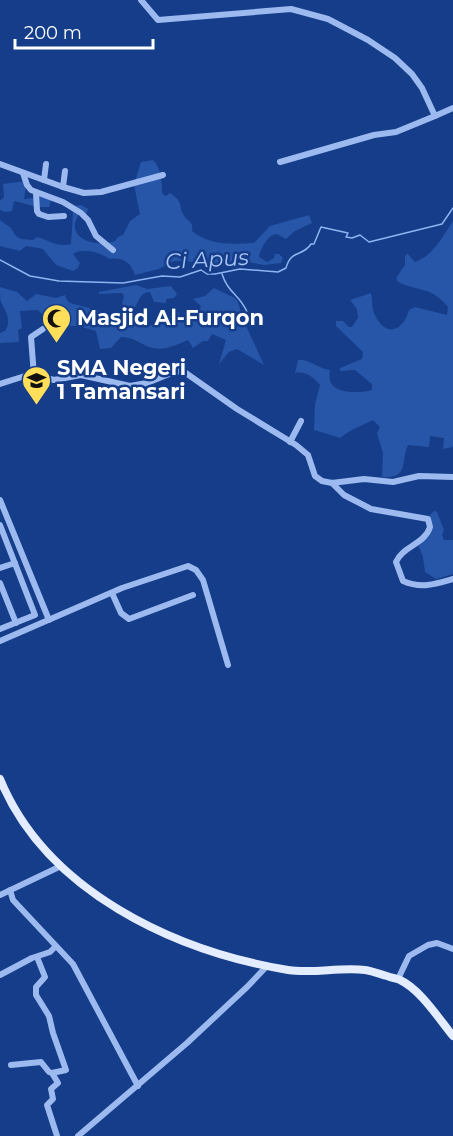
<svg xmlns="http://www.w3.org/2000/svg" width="453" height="1136" viewBox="0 0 453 1136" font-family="Montserrat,sans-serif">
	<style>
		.green { fill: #2756a8 }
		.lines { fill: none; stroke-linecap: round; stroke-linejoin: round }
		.stream { stroke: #8eb4f2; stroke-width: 1.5 }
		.minor { stroke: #9cbaef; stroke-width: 6 }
		.major { stroke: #e4ecff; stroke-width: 8 }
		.labels { text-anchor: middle; stroke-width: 5; stroke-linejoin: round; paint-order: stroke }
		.poi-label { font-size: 21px; font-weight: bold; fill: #fff; stroke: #153d89; text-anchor: start }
		.water-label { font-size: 22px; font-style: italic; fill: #a7c5f6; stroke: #153d89 }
	</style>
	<rect width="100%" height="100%" fill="#153d89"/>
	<!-- green -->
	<g class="green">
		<path d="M 153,160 C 161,167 162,183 162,193 L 166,196 L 170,193 C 184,203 178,203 183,214 C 187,222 194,221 192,231 C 211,246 231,244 254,243 L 270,226 L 309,215 L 312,223 L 295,231 L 286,239 C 285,238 278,235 277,234 C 268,234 260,250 259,257 L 267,262 L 274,258 L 275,254 L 279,254 L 283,258 L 281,263 L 264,265 L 243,261 L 236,261 L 217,269 L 211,269 L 195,262 L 174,261 L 159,269 L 135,275 C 131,263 123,257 110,259 C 100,253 84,247 73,254 L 80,263 L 78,268 L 73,271 L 56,265 L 43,249 L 26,246 L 20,251 L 0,246 L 0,220 L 11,228 L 16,236 L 21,239 L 33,240 L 37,237 C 48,240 59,248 71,244 L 73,213 L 68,207 L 81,205 L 88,209 L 86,215 L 79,214 C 63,239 97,248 115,241 L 118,237 L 123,235 L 130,221 L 140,214 L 134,185 L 141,162 Z"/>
		<path d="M 25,181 L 26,186 L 24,199 L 33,198 L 37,192 L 52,197 L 49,207 L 37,207 L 14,201 L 12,211 L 5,212 L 0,210 L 0,201 L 4,197 L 3,184 Z"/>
		<path d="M 453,221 L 453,447 L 443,449 L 444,438 L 430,436 L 429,447 L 408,445 C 400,463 410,478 382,477 L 383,453 L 377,433 L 380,427 L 373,420 L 350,431 L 340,438 L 314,430 L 315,404 L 320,385 C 313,377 306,371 295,373 L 298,360 C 308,358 318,369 330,370 C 330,371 329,379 330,380 C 333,395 362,393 372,390 L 372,384 L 355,370 L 340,371 L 340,368 L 362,359 L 363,352 L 336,326 L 336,321 L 343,321 L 349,327 L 352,327 L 358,318 L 357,309 L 350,300 L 371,293 C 373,300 371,310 376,317 C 387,338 404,330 409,310 L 415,307 L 447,315 L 448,307 C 431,286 419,292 398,282 L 396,278 L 405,265 L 405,257 L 407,253 L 415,262 C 434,255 442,237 453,221 Z"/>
		<path d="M 136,285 L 147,289 L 171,286 L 177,294 L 174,298 L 166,299 L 166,303 L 154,302 L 150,292 C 141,292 140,299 135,307 L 127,309 L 122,304 L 124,296 L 122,293 L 99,294 L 99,292 Z"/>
		<path d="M 0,287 L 17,292 L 27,301 L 36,294 L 56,298 L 65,295 L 67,300 L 70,303 L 100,311 L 109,319 L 122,321 L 138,322 L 145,326 L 175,323 L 175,305 L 180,316 L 200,308 L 201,306 L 193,299 L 205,296 L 214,288 L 235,298 L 238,302 L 243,319 L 264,365 L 237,349 L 229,352 L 219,364 L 226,340 L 212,334 L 208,341 L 203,341 L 193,348 L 188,340 C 176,345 162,352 149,347 C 139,343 133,337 121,337 L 111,348 L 100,349 L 96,331 L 78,326 L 51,326 L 50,315 L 42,314 L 38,310 L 20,311 L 22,328 L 18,330 L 19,342 L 0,343 L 0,333 L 5,331 C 12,320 6,312 1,302 C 0,298 0,292 0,287 Z"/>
		<path d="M 434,511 L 437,512 L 444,530 L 442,535 L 444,540 L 453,540 L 453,574 L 436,579 L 425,572 L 423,557 L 418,544 L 432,525 L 429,516 Z"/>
	</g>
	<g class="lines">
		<!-- stream -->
		<g class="stream">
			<path d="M 0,260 L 30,276 L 59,281 L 123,283 L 162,276 L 180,277 L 201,270 L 207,274 L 215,274 L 240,269 L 278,272 L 286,268 C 291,249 303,257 311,244 L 314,244 L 321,227 L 348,233 L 346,237 L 352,238 L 360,235 L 369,242 L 442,224 L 453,208"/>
			<path d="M 222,274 C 228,293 240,295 247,312"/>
		</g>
		<!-- minor -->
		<g class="minor">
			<path d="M 141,0 L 158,20 L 291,9 L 328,19 L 368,40 L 395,58 L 412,74 L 422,88 L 435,116 L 453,108"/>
			<path d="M 280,162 L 374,135 L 396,132 L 435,116"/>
			<path d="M 0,164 L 63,187 L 84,193 L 101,192 L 163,175"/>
			<path d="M 23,173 L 27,185 L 31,190 L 63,202 L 81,213 L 88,220 L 96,236 L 113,250"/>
			<path d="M 44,180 L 46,164"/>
			<path d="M 63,187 L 65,171"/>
			<path d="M 36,193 L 37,211 L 39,214 L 48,217 L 64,216"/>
			<path d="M 34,376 L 31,337 L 43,329"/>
			<path d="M 0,384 L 25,376 L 38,376 L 54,380 L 81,375 L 130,386 L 147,383 L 174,372 L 183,371 L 237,409 L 296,445 L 308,455 L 315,476 L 322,481 L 332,483 L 364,479 L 393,482 L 419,476 L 453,477"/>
			<path d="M 290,442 L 301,421"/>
			<path d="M 332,483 L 344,495 L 371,509 L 428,519 L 430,527 C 425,544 403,546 396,562 L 403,581 C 421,589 436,584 453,579"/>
			<path d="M 0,500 L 49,620"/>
			<path d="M 0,525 L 35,615 L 0,629"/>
			<path d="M 0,568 L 15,563"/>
			<path d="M 0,583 L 16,623"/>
			<path d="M 112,593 L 121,613 L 129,619 L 193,595"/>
			<path d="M 0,641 L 122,588 L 188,566 L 196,570 L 203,580 L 228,665"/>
			<path d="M 10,890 L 13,900 L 73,964 L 138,1086"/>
			<path d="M 0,895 L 61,866"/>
			<path d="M 37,957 L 45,977 L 36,987 L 36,995 L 49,1016 L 53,1033 L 66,1070 L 52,1073 L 58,1083 L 51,1089 L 53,1099 L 47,1105 L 57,1136"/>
			<path d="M 0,975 L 32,958 L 50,952 L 55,947"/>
			<path d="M 398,979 L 409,956 L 428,945 L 437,943 L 453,949"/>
			<path d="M 11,1065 L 41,1062 L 49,1072 L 52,1073"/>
			<path d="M 78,1136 L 187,1043 L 247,987 L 267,966"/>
		</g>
		<!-- major -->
		<path class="major" d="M 0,779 C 46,891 174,951 288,970 C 313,974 339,967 365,970 C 372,971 380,974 387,976 C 391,978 396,978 400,980 C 420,989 439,1019 453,1036"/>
	</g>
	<!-- icons -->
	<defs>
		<symbol id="mosque-pin" viewBox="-11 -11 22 30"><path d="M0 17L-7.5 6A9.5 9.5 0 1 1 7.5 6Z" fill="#ffde5a" stroke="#153d89"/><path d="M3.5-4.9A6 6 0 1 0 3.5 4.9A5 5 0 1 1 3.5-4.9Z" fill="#111"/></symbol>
		<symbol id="school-pin" viewBox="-11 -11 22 30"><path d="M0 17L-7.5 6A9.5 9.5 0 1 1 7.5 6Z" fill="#ffde5a" stroke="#153d89"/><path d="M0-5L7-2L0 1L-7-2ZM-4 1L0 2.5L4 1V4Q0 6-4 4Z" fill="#111"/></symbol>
	</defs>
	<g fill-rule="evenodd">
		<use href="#mosque-pin" x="40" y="302" width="33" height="45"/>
		<use href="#school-pin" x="20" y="364" width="33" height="45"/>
	</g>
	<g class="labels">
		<!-- poi labels -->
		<g class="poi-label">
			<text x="77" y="325">Masjid Al-Furqon</text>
			<text x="57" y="375">SMA Negeri<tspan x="57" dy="24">1 Tamansari</tspan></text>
		</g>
		<!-- water labels -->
		<g class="water-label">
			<text transform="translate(207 259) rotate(-3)" y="8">Ci Apus</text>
		</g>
	</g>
	<!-- scale -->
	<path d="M15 39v9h138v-9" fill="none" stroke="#ffffff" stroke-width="3"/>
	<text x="24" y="39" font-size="18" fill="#ffffff" stroke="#153d89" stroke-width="4.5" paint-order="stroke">200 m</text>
</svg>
